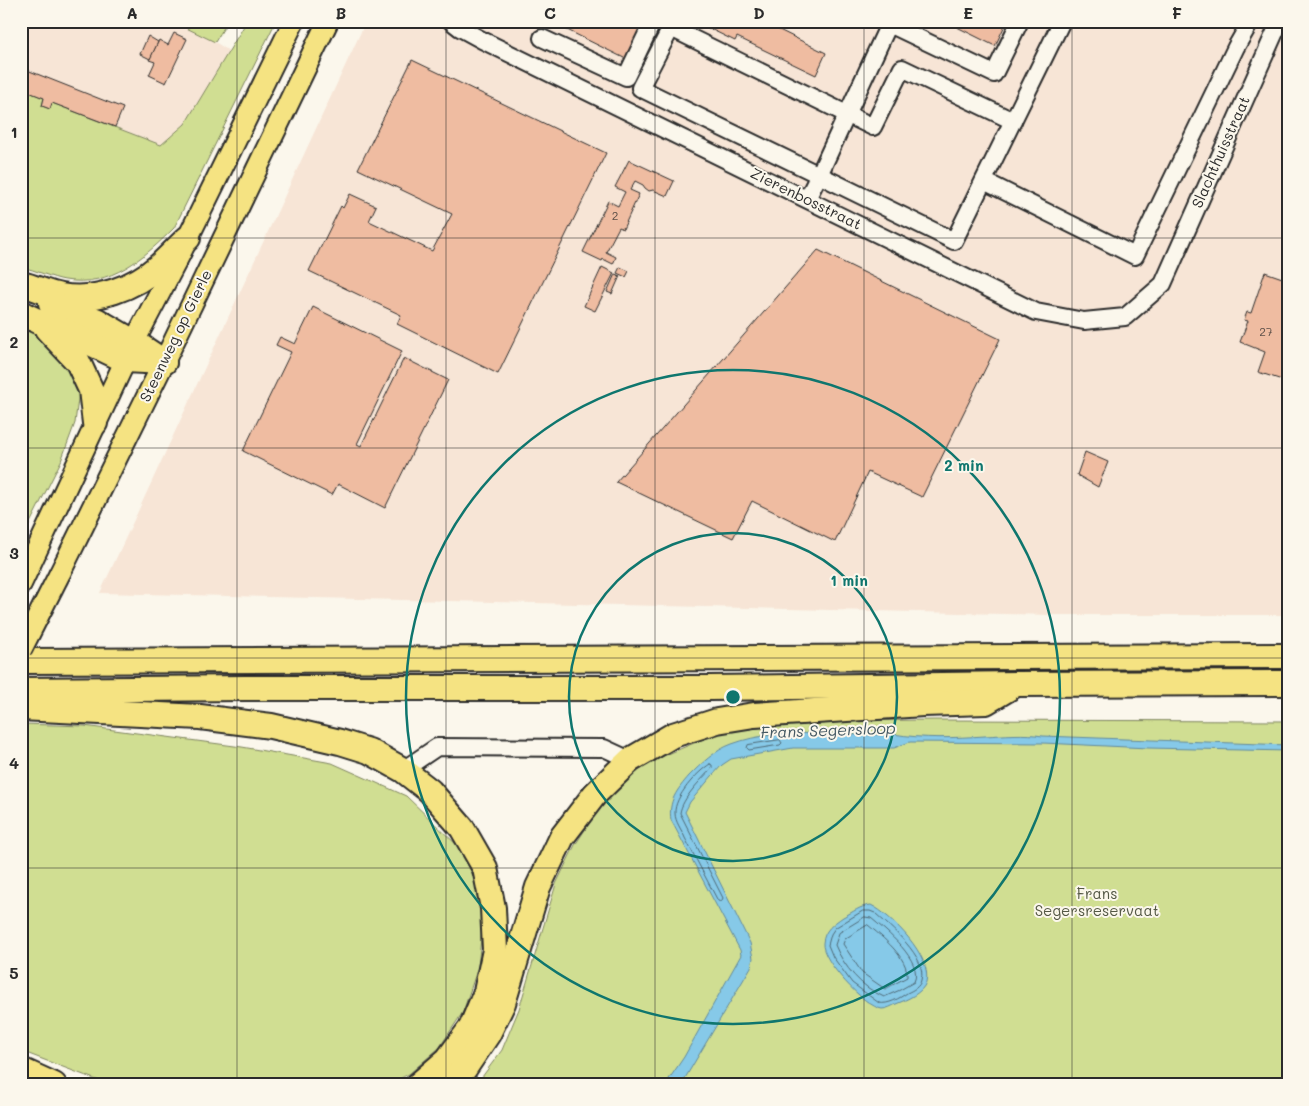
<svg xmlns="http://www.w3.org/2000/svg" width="1309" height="1106" viewBox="0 0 1309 1106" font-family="Mali,sans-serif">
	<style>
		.built { fill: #f7e5d6 }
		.green { fill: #d0de92; stroke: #7e845e }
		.water { fill: #86c9e8; stroke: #628a9c }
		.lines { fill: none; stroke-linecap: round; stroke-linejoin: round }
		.shore { stroke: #4f6a77; stroke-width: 1 }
		.building { fill: #efbca1; stroke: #2b2b2b }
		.minor-casing { stroke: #2b2b2b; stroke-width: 20 }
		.major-casing { stroke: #2b2b2b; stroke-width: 24 }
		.highway-casing { stroke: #2b2b2b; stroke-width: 28 }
		.minor { stroke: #fbf7ec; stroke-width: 16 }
		.major { stroke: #f5e382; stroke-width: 20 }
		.highway { stroke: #f5e382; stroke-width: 24 }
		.major-bridge-casing { stroke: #2b2b2b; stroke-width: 24; stroke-linecap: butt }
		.major-bridge { stroke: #f5e382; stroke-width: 20 }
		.grid { fill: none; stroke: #2b2b2b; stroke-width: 1; stroke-opacity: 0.55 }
		.ring { fill: none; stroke: #0f766e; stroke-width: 2.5 }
		.labels { text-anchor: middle; stroke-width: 4; stroke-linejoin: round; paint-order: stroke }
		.number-label { font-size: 12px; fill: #5c4f48 }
		.street-label { font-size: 15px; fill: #2b2b2b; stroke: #fbf7ec }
		.park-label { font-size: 15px; fill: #545845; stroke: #fbf7ec }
		.water-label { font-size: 16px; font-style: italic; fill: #465a64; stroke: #fbf7ec }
		.centre { fill: #0f766e; stroke: #fbf7ec; stroke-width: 2.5 }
		.ring-label { font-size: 15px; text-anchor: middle; font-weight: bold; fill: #0f766e; stroke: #fbf7ec; stroke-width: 4; stroke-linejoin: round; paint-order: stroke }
		.neatline { fill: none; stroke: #2b2b2b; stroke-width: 2 }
		.grid-label { font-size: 16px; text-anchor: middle; font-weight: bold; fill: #2b2b2b }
	</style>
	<rect width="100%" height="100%" fill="#fbf7ec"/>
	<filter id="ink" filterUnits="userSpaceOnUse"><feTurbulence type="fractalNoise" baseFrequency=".02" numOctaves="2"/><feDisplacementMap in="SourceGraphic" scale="10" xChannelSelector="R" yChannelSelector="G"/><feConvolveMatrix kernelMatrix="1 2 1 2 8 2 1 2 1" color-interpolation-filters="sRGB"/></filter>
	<g filter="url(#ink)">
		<!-- built -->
		<g class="built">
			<path d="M 21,21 L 172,21 L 215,42 L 229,51 L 185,124 L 161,145 L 53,103 L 50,109 L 42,106 L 44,98 L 21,89 Z"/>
			<path d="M 366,21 L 1288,21 L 1288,615 L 1051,615 L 100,593 Z"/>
		</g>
		<!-- green -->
		<g class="green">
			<path d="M 172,21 L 228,21 L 215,42 Z"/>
			<path d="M 247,21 L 276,21 L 174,228 C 145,257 110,288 65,280 C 52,278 36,270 21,267 L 21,89 L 44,98 L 42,106 L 50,109 L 52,103 L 161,145 L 185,124 Z"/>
			<path d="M 21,320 L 59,346 L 80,383 L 75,423 L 61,461 L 21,541 Z"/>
			<path d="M 933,720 L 1288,721 L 1288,1085 L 476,1085 L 502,1050 L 519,1009 L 556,884 L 575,845 L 596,813 L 626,780 L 654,760 L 720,732 L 822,721 Z"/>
			<path d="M 21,724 L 84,726 L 242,747 L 332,763 L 406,796 L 461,849 L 476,883 L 483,919 L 478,967 L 463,1012 L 439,1048 L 409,1074 L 387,1085 L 110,1085 L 21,1051 Z"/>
		</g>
		<!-- water -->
		<g class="water">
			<path d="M 893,734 C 923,739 955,738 985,736 C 1004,735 1024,733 1043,736 L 1288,745 L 1288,751 L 1148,748 L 1043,743 L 910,742 L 894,748 L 793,748 L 731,759 L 722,765 L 712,776 L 690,802 L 685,812 L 750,943 L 753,958 L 751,967 L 681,1085 L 665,1085 L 684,1057 L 741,955 L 740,950 L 671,820 C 668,801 677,790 689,776 C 701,764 715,750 732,744 C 783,725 840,738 893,734 Z"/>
			<path d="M 871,905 C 891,915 933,957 926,982 C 923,993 906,1000 896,1004 C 892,1006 887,1009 882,1009 C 865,1007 821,960 823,943 C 824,930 833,924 843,917 C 853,912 860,906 871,905 Z"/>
		</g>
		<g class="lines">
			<!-- shore -->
			<g class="shore">
				<path d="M 780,740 L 782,743 L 780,745 L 749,750 L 747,748 L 748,745 Z"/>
				<path d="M 710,764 L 712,765 L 712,768 C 702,779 682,798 680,813 L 723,898 L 721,902 L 718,901 C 707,880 696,859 685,838 C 682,830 675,822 675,813 C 674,797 697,772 710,764 Z"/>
				<path d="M 863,911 L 870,911 L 875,913 C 890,927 928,957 921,980 C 920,987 913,990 907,993 C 900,998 888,1005 879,1003 L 852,983 L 833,957 L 828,945 L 831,934 L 835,928 Z"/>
				<path d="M 865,917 L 871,918 C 885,930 924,961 914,982 L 900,990 L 884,997 C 861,987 844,967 835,945 L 839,933 Z"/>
				<path d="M 868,925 C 881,936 909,958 907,977 L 885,989 L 862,973 L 843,944 L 845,939 Z"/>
			</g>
		</g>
		<!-- building -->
		<g class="building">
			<path d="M 549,21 L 646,21 L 628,60 Z"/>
			<path d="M 694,21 L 761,21 L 826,53 L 816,75 L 737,37 L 735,41 Z"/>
			<path d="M 945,21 L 1007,21 L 995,46 Z"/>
			<path d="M 174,33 L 187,39 L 166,83 L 149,75 L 155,62 L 149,60 L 159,40 L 168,45 Z"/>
			<path d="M 148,36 L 158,42 L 150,59 L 140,54 Z"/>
			<path d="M 412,60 L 606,153 L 498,374 L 397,324 L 401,315 L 309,271 L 341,206 L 343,208 L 350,194 L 376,206 L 369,221 L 432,251 L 452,214 L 358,169 Z"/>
			<path d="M 27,70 L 123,108 L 115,127 L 52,103 L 50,109 L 42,106 L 44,98 L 21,89 Z"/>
			<path d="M 629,160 L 674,181 L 667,196 L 653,190 L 649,191 L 645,188 L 643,185 L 635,181 L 630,190 L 639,194 L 623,229 L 619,227 L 606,252 L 616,257 L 613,264 L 603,259 L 602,261 L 583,252 L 608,201 L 618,206 L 625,192 L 615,187 Z"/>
			<path d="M 818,250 L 1000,339 L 922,497 L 868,472 L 835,542 L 752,501 L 733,538 L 616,482 Z"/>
			<path d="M 602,267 L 614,273 L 595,311 L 584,306 Z"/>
			<path d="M 620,267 L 629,271 L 626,277 L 617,273 Z"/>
			<path d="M 1265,272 L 1288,280 L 1288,382 L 1258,372 L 1265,352 L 1240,342 L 1248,321 L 1244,320 L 1247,312 L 1251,313 Z"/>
			<path d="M 615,274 L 620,276 L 612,294 L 607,292 Z"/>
			<path d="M 313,307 L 402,351 L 357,444 L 361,446 L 404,358 L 448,380 L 385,508 L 338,484 L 332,495 L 243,451 L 291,352 L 276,345 L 280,337 L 295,344 Z"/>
			<path d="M 1085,452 L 1108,462 L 1098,487 L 1077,475 Z"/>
		</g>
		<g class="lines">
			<defs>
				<g id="minor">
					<path d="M 451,21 L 460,28 L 482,40 L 1036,312 L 1084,321 L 1125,317 L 1163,284 L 1280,21"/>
					<path d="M 883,21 L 994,74 L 1020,21"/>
					<path d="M 889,24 L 819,175 L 954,241 L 1062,21"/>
					<path d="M 542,38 L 626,77 L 653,21"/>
					<path d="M 984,181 L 1135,256 L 1236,47 L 1251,21"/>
					<path d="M 807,199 L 819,175 L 640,88 L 671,28 L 873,127 L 902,68 L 1013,121"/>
					<path d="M 403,770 L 437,747 L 604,748 L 630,760"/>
				</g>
				<g id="major">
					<path d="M 60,573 L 164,362 L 328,21"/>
					<path d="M 21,584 L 134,342 L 179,256 L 294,21"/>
				</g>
				<g id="highway">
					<path d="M 21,284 C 35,287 48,294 61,296 C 96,302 134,288 160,265 C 170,256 178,247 188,238"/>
					<path d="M 51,303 L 98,321 L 134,342 L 164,362"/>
					<path d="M 21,313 L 40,322 L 51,324 L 125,360 L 164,362"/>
					<path d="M 47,329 L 78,362 L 91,390 L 95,423"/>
					<path d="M 21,661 L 1288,656"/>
					<path d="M 21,690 L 245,688 L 710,688 L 1016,684 L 1288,683"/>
					<path d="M 21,708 L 200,717 L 271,726 L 340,742 L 369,751 L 403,770 L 430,791 L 462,828 L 485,868 L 493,908 L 495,950 L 486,992 L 471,1028 L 448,1059 L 418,1085"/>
					<path d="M 21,1070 L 54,1085"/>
					<path d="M 446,1085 L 465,1068 L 488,1034 L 503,1003 L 538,887 L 562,837 L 595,794 L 630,760 L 673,735 L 717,721 L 754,715 L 923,704 L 986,702 L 1016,684"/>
				</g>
			</defs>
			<!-- minor casing -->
			<use href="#minor" class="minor-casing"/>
			<!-- major casing -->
			<use href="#major" class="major-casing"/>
			<!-- highway casing -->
			<use href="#highway" class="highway-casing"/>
			<!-- minor -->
			<use href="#minor" class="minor"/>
			<!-- major -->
			<use href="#major" class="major"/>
			<!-- highway -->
			<use href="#highway" class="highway"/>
			<defs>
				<path id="major-bridge" d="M 21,650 L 60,573"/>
			</defs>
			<!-- major-bridge casing -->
			<use href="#major-bridge" class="major-bridge-casing"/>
			<!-- major-bridge -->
			<use href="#major-bridge" class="major-bridge"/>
		</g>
	</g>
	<!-- grid -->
	<path class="grid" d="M 237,21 L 237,1085M 446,21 L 446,1085M 655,21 L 655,1085M 864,21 L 864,1085M 1072,21 L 1072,1085M 21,238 L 1288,238M 21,448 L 1288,448M 21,658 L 1288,658M 21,868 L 1288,868"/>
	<!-- distance rings -->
	<g class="ring">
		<circle cx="733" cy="697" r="164"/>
		<circle cx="733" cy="697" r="327"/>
	</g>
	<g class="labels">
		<!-- number labels -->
		<g class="number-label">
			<text x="615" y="220">2</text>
			<text x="1266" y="336">27</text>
		</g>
		<!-- street labels -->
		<g class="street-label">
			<text transform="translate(1221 152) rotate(-66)" y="5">Slachthuisstraat</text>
			<text transform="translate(806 199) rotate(26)" y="5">Zierenbosstraat</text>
			<text transform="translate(176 336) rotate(-64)" y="5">Steenweg op Gierle</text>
		</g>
		<!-- park labels -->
		<g class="park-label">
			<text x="1097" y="899">Frans<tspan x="1097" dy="17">Segersreservaat</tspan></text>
		</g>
		<!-- water labels -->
		<g class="water-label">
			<text transform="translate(828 730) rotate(-2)" y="6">Frans Segersloop</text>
		</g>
	</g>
	<circle cx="733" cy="697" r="8" class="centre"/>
	<g class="ring-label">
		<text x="964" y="471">2 min</text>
		<text x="849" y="586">1 min</text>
	</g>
	<!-- margin -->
	<rect width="1309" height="1106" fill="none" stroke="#fbf7ec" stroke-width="55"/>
	<rect x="28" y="28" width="1254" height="1050" class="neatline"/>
	<g class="grid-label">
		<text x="132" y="19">A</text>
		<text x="341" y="19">B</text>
		<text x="550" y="19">C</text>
		<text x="759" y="19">D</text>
		<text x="968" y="19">E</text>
		<text x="1177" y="19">F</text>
		<text x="14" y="138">1</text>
		<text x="14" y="348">2</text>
		<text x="14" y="559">3</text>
		<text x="14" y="769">4</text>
		<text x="14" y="979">5</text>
	</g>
</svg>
